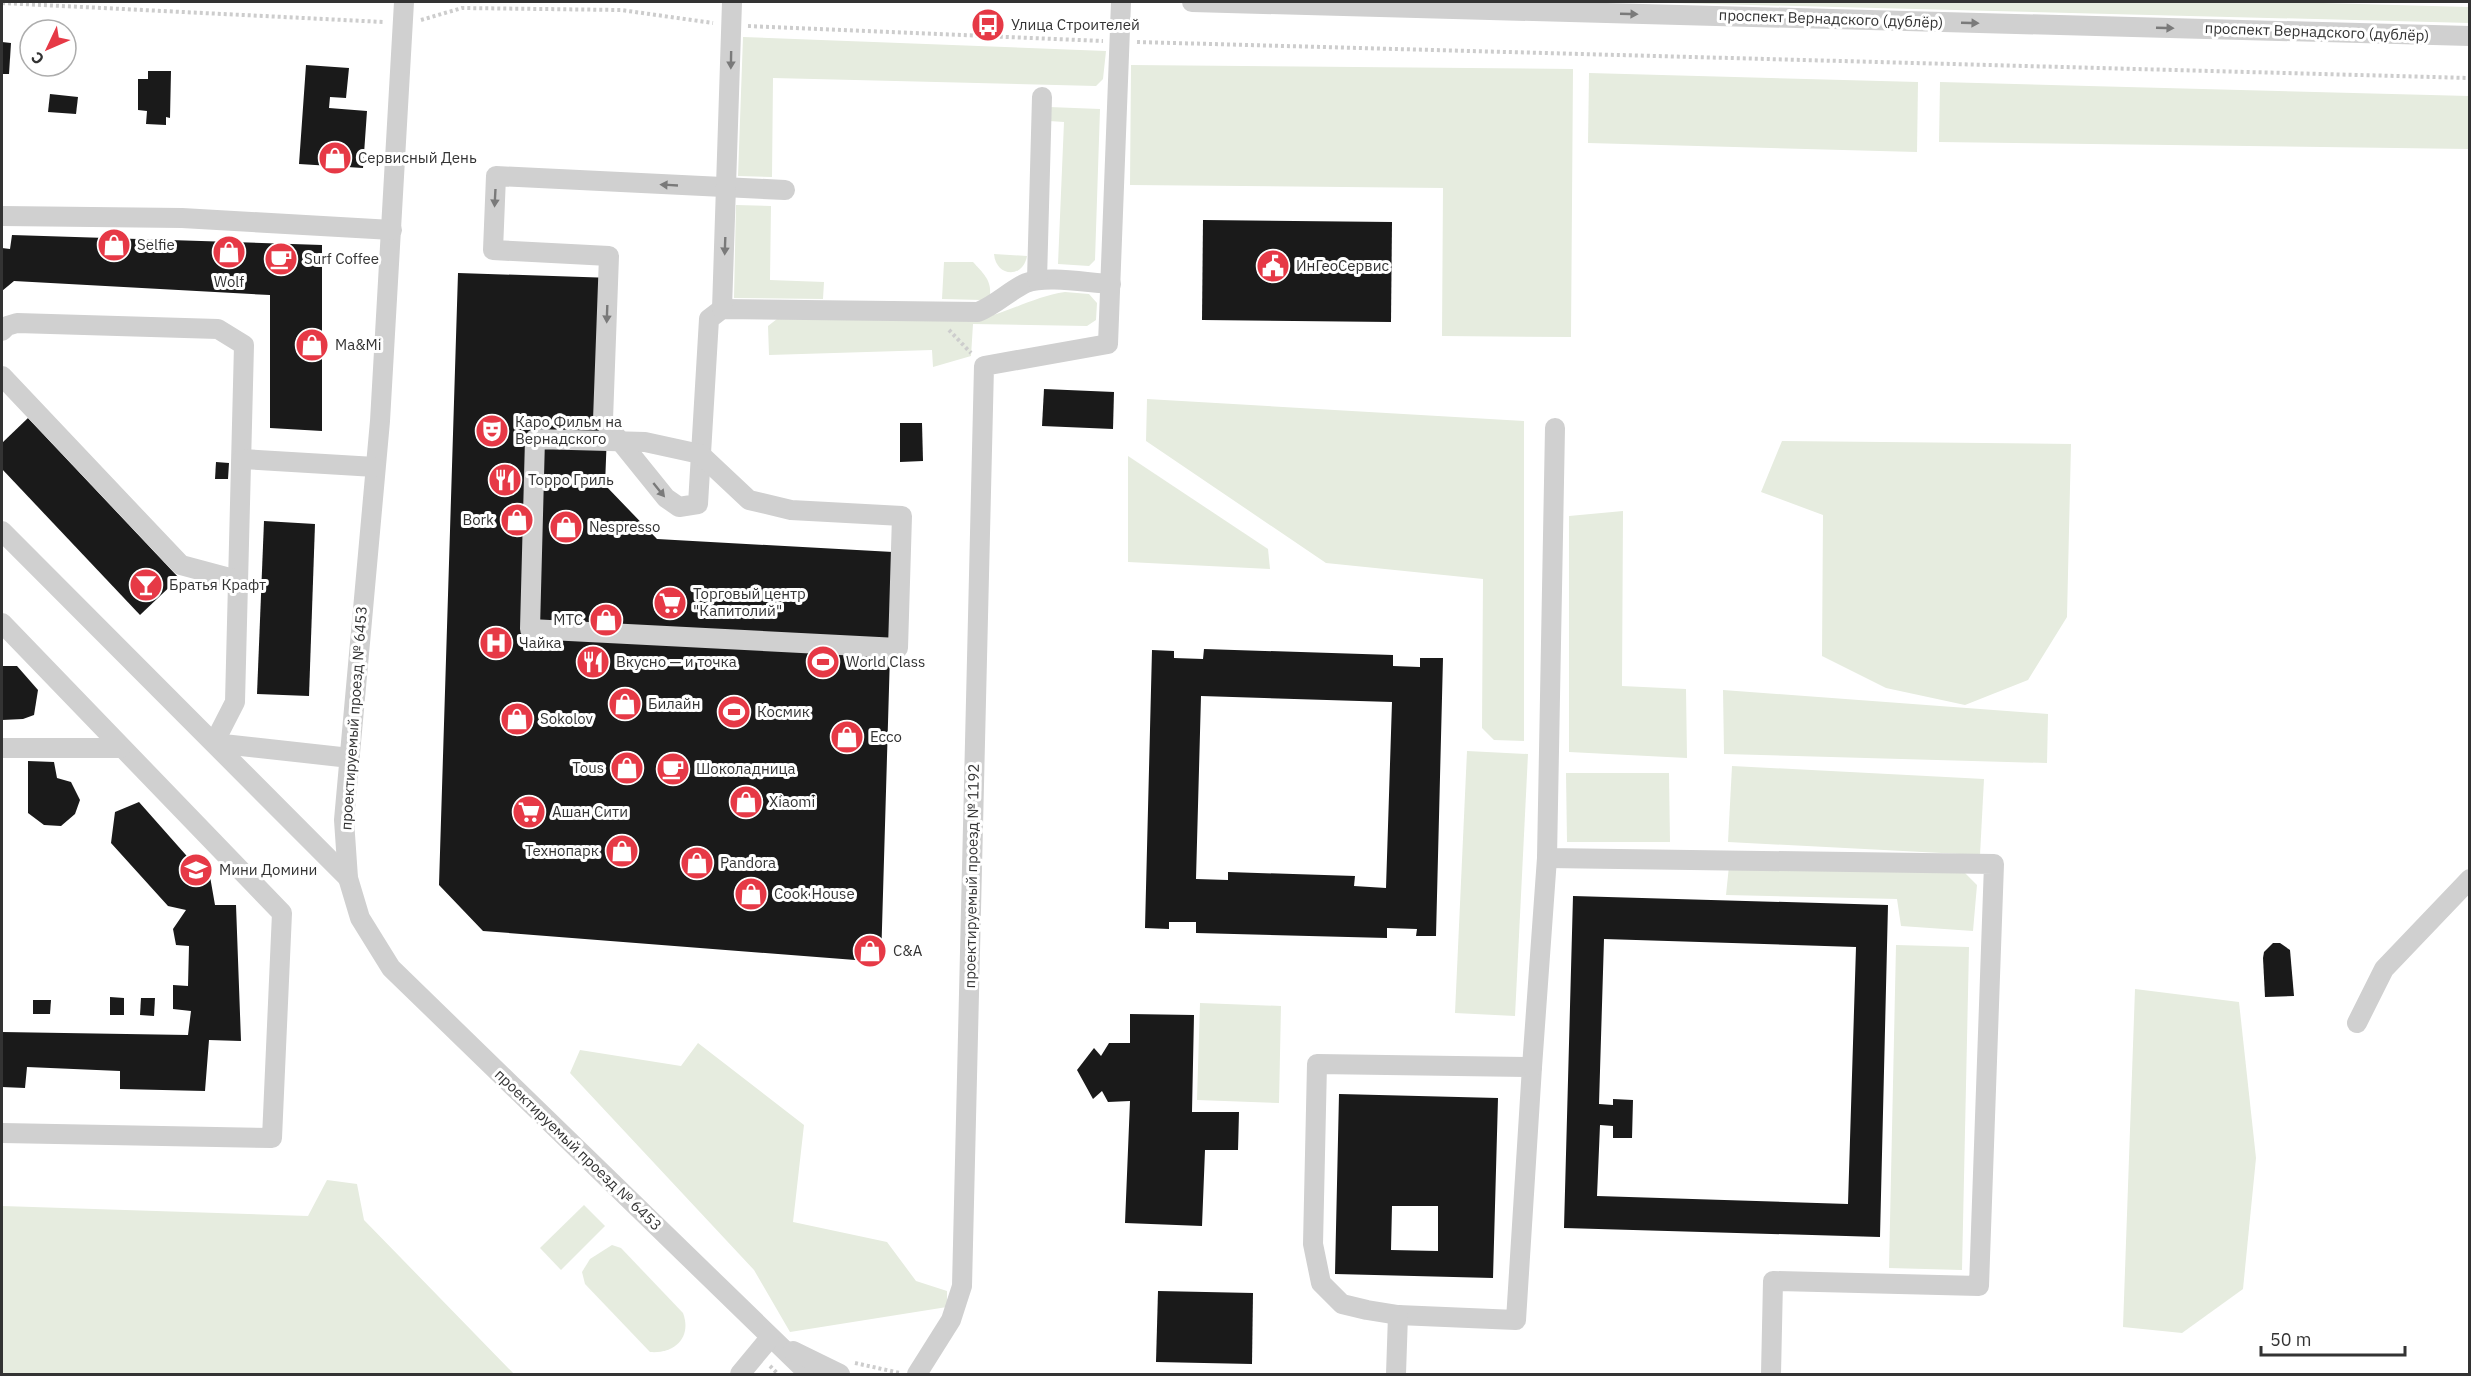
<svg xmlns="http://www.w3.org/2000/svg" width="2471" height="1376" viewBox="0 0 2471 1376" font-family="'IBM Plex Sans',sans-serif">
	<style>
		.green { fill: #e6ecdf }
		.building { fill: #1a1a1a; fill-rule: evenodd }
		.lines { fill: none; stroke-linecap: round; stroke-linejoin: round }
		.path { stroke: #cdcdcd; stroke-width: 4; stroke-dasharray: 3 3; stroke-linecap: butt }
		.minor { stroke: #d0d0d0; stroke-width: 20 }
		.oneway { fill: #7a7a7a }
		.labels { text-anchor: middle; stroke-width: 6; stroke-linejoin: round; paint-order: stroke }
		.street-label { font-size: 15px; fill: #333; stroke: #fff }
		.poi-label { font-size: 15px; fill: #333; stroke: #fff; text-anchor: start }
	</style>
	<rect width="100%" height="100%" fill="#fff"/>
	<!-- green -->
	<g class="green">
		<path d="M 1635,2 L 2286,2 L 2469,7 L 2470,23 Z"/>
		<path d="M 743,37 L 1106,51 L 1103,79 L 1096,86 L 773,78 L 772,177 L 738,176 Z"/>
		<path d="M 1131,65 L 1573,69 L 1571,337 L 1442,336 L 1443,188 L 1130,185 Z"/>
		<path d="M 1589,73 L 1918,82 L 1917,152 L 1588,143 Z"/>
		<path d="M 1940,82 L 2469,96 L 2469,149 L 1939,142 Z"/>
		<path d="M 1049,107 L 1100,109 L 1095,260 L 1089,266 L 1058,264 L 1064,122 L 1049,121 Z"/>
		<path d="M 736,205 L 771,206 L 770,280 L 824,282 L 823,299 L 734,298 Z"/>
		<path d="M 994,254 L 1027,256 C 1023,279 996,277 994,254 Z"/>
		<path d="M 944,262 L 973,262 C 982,272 992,280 990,295 L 982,300 L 942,299 Z"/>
		<path d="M 1065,292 L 1089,294 L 1097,303 L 1096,320 L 1087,326 L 973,324 L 971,356 L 933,367 L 932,350 L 769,355 L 768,326 L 777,319 L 969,321 C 1003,316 1031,297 1065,292 Z"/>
		<path d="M 1147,399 L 1524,421 L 1524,741 L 1494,740 L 1482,728 L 1483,579 L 1326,563 L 1146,441 Z"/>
		<path d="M 1782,441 L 2071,444 L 2067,617 L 2028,680 L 1965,705 L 1886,688 L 1822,656 L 1823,515 L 1761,492 Z"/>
		<path d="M 1128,456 L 1268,549 L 1270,569 L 1128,562 Z"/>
		<path d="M 1623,511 L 1622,686 L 1686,689 L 1687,758 L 1569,752 L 1569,516 Z"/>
		<path d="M 1723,690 L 2048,714 L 2047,763 L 1724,754 Z"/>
		<path d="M 1467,751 L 1528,754 L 1515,1016 L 1455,1013 Z"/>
		<path d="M 1732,766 L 1984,779 L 1980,855 L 1728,842 Z"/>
		<path d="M 1566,773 L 1669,773 L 1670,842 L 1567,842 Z"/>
		<path d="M 1729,866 L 1964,872 L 1977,885 L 1973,931 L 1901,926 L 1897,899 L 1726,895 Z"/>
		<path d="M 1896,945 L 1969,947 L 1962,1270 L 1889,1268 Z"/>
		<path d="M 2135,989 L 2239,1002 L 2256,1158 L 2243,1289 L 2182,1333 L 2123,1327 Z"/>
		<path d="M 1200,1003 L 1281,1006 L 1279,1103 L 1197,1100 Z"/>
		<path d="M 698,1043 L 804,1125 L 793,1222 L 887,1242 L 916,1281 L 947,1291 L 947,1307 L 790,1332 L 754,1270 L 570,1073 L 580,1050 L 681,1066 Z"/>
		<path d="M 327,1180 L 357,1184 L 364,1220 L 514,1374 L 2,1374 L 2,1206 L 308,1216 Z"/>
		<path d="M 584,1205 L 605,1226 L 561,1270 L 540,1248 Z"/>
		<path d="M 612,1245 L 621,1248 L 683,1313 C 692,1337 675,1354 650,1352 L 585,1284 L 582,1272 L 590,1259 Z"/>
	</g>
	<!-- building -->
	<g class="building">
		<path d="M 2,42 L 11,43 L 9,74 L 2,74 Z"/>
		<path d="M 306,65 L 349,68 L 346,98 L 330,97 L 329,108 L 367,111 L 363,168 L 299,164 Z"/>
		<path d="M 148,71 L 171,71 L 170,118 L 166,117 L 166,125 L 146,124 L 147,111 L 138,110 L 138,79 L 148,79 Z"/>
		<path d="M 50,94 L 78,97 L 76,114 L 48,112 Z"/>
		<path d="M 1203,220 L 1392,222 L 1391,322 L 1202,320 Z"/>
		<path d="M 12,235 L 322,245 L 322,431 L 270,428 L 270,295 L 14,281 L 2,291 L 2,248 L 10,249 Z"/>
		<path d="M 458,273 L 613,278 L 605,485 L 657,539 L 893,552 L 881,962 L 483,931 L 439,885 Z"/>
		<path d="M 1044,389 L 1114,392 L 1113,429 L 1042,426 Z"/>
		<path d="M 28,418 L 179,578 L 140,615 L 2,469 L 2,443 Z"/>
		<path d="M 900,423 L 922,423 L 923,461 L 900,462 Z"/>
		<path d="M 216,462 L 229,463 L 228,479 L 215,479 Z"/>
		<path d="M 264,521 L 315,524 L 309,696 L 257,694 Z"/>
		<path d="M 1204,649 L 1393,655 L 1393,666 L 1420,667 L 1420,658 L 1443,658 L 1436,936 L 1416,936 L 1417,929 L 1387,928 L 1387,938 L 1196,933 L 1196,922 L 1169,922 L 1169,929 L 1145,928 L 1152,650 L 1174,651 L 1174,658 L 1203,659 ZM 1201,696 L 1392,702 L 1386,888 L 1354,886 L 1355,876 L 1228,872 L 1228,880 L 1196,879 Z"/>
		<path d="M 2,666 L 17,666 L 38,690 L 34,715 L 23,719 L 2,720 Z"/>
		<path d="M 28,761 L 54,762 L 57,778 L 71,782 L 80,800 L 75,814 L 61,826 L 44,825 L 28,813 Z"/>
		<path d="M 139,802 L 193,863 L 208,865 L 215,905 L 236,905 L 241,1041 L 209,1040 L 205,1091 L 120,1089 L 120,1071 L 27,1067 L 25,1088 L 2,1087 L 2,1032 L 188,1035 L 191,1011 L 173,1009 L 173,985 L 188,986 L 189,946 L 176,945 L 173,929 L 186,910 L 168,906 L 111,843 L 115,812 Z"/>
		<path d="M 1573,896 L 1888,905 L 1880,1237 L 1564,1228 ZM 1604,939 L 1856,947 L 1848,1204 L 1597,1196 L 1600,1125 L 1613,1126 L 1613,1138 L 1632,1138 L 1633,1100 L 1613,1099 L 1613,1105 L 1599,1104 Z"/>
		<path d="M 2273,943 L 2280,943 L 2290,950 L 2294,996 L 2265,997 L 2263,958 L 2264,952 Z"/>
		<path d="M 110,997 L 124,998 L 124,1015 L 110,1015 Z"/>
		<path d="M 141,998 L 155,998 L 154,1016 L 140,1015 Z"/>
		<path d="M 33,1000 L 51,1000 L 50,1014 L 33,1014 Z"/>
		<path d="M 1130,1014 L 1194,1015 L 1192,1112 L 1239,1112 L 1238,1150 L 1205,1150 L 1202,1226 L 1125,1223 L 1130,1101 L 1108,1102 L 1102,1091 L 1093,1099 L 1077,1070 L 1094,1048 L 1101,1056 L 1109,1043 L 1130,1043 Z"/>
		<path d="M 1339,1094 L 1498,1098 L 1493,1278 L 1335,1274 ZM 1392,1206 L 1438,1206 L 1438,1251 L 1391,1250 Z"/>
		<path d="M 1158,1291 L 1253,1293 L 1252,1364 L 1156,1362 Z"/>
	</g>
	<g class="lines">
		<!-- path -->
		<g class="path">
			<path d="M 2,3 L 384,22"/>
			<path d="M 421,20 L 462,8 L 621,10 L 713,23"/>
			<path d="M 748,26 L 1103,41"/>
			<path d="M 1137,42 L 2470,78"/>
			<path d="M 949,330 L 971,353"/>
			<path d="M 855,1363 L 900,1373"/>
			<path d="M 770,1366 L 778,1374"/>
		</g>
		<!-- minor -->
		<g class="minor">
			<path d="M 404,2 L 380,421 L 344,820 L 348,878 L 360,918 L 391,968 L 809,1374"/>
			<path d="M 1192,2 L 2470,36"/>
			<path d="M 785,190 L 496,176 L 493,250 L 609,256 L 603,420 L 666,498 L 679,507 L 698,504 L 709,319 L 722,309 L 978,312 C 996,305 1009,291 1026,283 C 1046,275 1088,283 1111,284"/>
			<path d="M 2,216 L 182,218 L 392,230"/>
			<path d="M 1037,280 L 1042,97"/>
			<path d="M 722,309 L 732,2"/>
			<path d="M 2,331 L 7,326 L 17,323 L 218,329 L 244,345 L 235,702 L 214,743 L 350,758"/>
			<path d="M 2,376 L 181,565 L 237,580"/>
			<path d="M 1555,428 L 1547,858 L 1994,864 L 1979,1286 L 1773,1281 L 1771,1374"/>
			<path d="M 535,439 L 645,442 L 700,454 L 749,500 L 791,510 L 902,516 L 898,648 L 530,629 Z"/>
			<path d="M 242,459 L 375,467"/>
			<path d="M 2,531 L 348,878"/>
			<path d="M 2,623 L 282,913 L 272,1138 L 2,1133"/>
			<path d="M 2,748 L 120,748"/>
			<path d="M 2357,1023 L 2384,969 L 2470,879"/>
			<path d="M 1317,1064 L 1532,1067 L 1516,1320 L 1398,1315 L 1367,1310 L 1342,1304 L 1321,1283 L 1313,1244 Z"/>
			<path d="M 1532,1067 L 1547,858"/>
			<path d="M 793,1351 L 840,1374"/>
			<path d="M 740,1374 L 769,1339"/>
			<path d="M 917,1374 L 951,1320 L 962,1286 L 984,366 L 1108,344 L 1121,2"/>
			<path d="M 1396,1374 L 1398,1315"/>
		</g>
	</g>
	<!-- one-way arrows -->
	<defs><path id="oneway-solid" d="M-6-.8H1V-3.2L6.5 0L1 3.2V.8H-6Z" transform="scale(1.5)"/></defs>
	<g class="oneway">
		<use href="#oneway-solid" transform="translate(1629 14) rotate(2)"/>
		<use href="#oneway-solid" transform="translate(1970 23) rotate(2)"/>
		<use href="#oneway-solid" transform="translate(2165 28) rotate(2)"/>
		<use href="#oneway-solid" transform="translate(731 60) rotate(91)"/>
		<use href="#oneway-solid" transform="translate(669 185) rotate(-177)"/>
		<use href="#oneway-solid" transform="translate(495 198) rotate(93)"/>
		<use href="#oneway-solid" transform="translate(725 246) rotate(92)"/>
		<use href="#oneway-solid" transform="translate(607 314) rotate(92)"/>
		<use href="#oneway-solid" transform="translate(659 490) rotate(51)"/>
	</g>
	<!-- icons -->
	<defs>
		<symbol id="bus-disc" viewBox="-11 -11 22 22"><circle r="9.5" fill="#e63946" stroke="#fff"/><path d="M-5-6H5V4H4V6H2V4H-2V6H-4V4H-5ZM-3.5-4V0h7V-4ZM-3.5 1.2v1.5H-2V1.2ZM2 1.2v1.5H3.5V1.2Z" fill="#fff"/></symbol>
		<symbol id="shop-disc" viewBox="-11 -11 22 22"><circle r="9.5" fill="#e63946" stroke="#fff"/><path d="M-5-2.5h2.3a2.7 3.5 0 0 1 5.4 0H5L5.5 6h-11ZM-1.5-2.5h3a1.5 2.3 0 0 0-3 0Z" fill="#fff"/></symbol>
		<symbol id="cafe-disc" viewBox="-11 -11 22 22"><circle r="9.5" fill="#e63946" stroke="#fff"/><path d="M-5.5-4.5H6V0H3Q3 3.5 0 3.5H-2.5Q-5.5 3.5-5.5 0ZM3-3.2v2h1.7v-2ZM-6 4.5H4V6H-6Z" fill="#fff"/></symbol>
		<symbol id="civic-disc" viewBox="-11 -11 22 22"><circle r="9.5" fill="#e63946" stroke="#fff"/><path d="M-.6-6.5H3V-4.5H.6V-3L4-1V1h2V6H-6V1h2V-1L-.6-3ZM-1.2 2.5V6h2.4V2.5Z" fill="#fff"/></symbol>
		<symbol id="theatre-disc" viewBox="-11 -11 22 22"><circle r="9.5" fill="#e63946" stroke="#fff"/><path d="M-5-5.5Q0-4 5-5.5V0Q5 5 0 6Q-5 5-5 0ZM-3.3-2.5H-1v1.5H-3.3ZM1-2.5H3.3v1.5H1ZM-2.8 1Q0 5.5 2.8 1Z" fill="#fff"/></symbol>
		<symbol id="restaurant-disc" viewBox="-11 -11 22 22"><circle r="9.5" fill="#e63946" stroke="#fff"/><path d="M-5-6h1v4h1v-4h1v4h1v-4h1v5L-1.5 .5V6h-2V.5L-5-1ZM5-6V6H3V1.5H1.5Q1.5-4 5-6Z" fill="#fff"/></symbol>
		<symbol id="bar-disc" viewBox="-11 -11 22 22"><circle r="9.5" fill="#e63946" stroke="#fff"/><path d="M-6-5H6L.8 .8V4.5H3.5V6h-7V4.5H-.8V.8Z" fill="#fff"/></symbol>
		<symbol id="supermarket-disc" viewBox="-11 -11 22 22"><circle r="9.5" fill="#e63946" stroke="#fff"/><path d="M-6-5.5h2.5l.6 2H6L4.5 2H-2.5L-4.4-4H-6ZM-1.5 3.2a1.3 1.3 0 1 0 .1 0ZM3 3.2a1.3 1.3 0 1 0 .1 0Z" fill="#fff"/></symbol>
		<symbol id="hospital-disc" viewBox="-11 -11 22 22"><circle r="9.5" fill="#e63946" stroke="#fff"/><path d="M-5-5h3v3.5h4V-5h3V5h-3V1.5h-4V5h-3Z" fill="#fff"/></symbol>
		<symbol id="stadium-disc" viewBox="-11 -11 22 22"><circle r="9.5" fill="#e63946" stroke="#fff"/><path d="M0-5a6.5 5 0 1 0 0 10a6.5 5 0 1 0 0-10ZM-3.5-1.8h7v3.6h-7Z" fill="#fff"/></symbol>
		<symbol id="school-disc" viewBox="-11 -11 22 22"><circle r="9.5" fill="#e63946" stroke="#fff"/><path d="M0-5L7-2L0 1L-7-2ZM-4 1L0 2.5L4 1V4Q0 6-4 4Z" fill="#fff"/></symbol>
	</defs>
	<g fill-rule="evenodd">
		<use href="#bus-disc" x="969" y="6" width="38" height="38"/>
		<use href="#shop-disc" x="316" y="139" width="38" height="38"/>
		<use href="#shop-disc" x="95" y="226" width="38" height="38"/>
		<use href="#shop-disc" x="210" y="233" width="38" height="38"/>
		<use href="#cafe-disc" x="262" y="240" width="38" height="38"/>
		<use href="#civic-disc" x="1254" y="247" width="38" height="38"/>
		<use href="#shop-disc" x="293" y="326" width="38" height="38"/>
		<use href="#theatre-disc" x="473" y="412" width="38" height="38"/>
		<use href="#restaurant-disc" x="486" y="461" width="38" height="38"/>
		<use href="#shop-disc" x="498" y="501" width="38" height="38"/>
		<use href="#shop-disc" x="547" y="508" width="38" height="38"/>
		<use href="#bar-disc" x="127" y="566" width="38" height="38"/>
		<use href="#supermarket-disc" x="651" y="584" width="38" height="38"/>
		<use href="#shop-disc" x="587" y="601" width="38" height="38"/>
		<use href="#hospital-disc" x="477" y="624" width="38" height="38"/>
		<use href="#restaurant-disc" x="574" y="643" width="38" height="38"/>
		<use href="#stadium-disc" x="804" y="643" width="38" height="38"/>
		<use href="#shop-disc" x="606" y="685" width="38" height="38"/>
		<use href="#stadium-disc" x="715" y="693" width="38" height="38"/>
		<use href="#shop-disc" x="498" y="700" width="38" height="38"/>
		<use href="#shop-disc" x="828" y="718" width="38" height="38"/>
		<use href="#shop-disc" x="608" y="749" width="38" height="38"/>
		<use href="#cafe-disc" x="654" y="750" width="38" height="38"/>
		<use href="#shop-disc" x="727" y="783" width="38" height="38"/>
		<use href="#supermarket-disc" x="510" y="793" width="38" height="38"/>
		<use href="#shop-disc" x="603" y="832" width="38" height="38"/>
		<use href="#shop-disc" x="678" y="844" width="38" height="38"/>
		<use href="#school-disc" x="177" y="851" width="38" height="38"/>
		<use href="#shop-disc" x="732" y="875" width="38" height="38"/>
		<use href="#shop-disc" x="851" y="932" width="38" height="38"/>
	</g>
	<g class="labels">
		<!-- street labels -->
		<g class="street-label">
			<text transform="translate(1831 19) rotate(2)" y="5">проспект Вернадского (дублёр)</text>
			<text transform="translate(2317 32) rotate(2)" y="5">проспект Вернадского (дублёр)</text>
			<text transform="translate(354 718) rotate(-86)" y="5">проектируемый проезд № 6453</text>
			<text transform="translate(972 876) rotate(-89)" y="5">проектируемый проезд № 1192</text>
			<text transform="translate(578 1150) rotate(44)" y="5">проектируемый проезд № 6453</text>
		</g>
		<!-- poi labels -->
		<g class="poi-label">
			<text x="1011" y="30">Улица Строителей</text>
			<text x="358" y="163">Сервисный День</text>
			<text x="137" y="250">Selfie</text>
			<text x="304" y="264">Surf Coffee</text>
			<text x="1296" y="271">ИнГеоСервис</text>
			<text x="229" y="287" text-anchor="middle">Wolf</text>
			<text x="335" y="350">Ma&amp;Mi</text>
			<text x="515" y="427">Каро Фильм на<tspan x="515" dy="17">Вернадского</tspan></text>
			<text x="528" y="485">Торро Гриль</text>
			<text x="494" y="525" text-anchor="end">Bork</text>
			<text x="589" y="532">Nespresso</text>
			<text x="169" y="590">Братья Крафт</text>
			<text x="693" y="599">Торговый центр<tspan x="693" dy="17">"Капитолий"</tspan></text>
			<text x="583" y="625" text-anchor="end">МТС</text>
			<text x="519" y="648">Чайка</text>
			<text x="616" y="667">Вкусно — и точка</text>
			<text x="846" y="667">World Class</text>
			<text x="648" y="709">Билайн</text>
			<text x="757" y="717">Космик</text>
			<text x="540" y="724">Sokolov</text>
			<text x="870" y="742">Ecco</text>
			<text x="604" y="773" text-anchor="end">Tous</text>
			<text x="696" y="774">Шоколадница</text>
			<text x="769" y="807">Xiaomi</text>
			<text x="552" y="817">Ашан Сити</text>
			<text x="599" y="856" text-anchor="end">Технопарк</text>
			<text x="720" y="868">Pandora</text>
			<text x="219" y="875">Мини Домини</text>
			<text x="774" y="899">Cook House</text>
			<text x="893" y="956">C&amp;A</text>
		</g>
	</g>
	<!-- border -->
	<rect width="2471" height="1376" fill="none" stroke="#333333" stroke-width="6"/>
	<!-- north arrow -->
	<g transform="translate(48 48) rotate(226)"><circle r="28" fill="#ffffff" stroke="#adadad" stroke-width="1.5"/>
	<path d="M0-4.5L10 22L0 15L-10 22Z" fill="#e63946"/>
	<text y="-9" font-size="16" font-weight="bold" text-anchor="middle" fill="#333333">С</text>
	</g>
	<!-- scale -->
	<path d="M2261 1346v9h144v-9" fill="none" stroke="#333333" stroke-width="3"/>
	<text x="2270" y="1346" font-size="18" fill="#333333" stroke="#ffffff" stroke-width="4.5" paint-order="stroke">50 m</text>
</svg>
